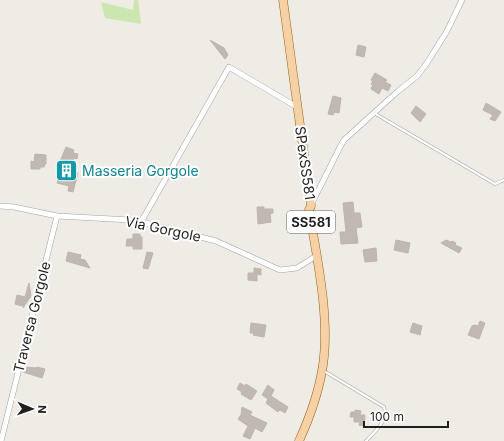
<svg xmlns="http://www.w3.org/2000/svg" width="504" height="441" viewBox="0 0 504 441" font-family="Inter,sans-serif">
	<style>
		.grass { fill: #cce6b0 }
		.building { fill: #c0b8b3; stroke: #c0b3aa }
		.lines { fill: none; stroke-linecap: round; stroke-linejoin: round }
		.service-casing { stroke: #a3a3a3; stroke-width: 3.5 }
		.minor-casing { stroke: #a3a3a3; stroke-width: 6 }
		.primary-casing { stroke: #91610a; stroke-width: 9 }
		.service { stroke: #fff; stroke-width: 2.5 }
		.minor { stroke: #fff; stroke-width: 5 }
		.primary { stroke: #f6d1a5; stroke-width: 8 }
		.labels { text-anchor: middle; stroke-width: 4; stroke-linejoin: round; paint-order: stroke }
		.shield { fill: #fff; stroke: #626262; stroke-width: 1 }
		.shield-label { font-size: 13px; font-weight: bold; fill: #1f1f1f }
		.street-label { font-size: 14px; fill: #1f1f1f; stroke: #fff }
		.culture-label { font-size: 14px; fill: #0d838f; stroke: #fff; text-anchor: start }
	</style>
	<rect width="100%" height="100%" fill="#efece6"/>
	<!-- grass -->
	<path class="grass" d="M 134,0 L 138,0 L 141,24 L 105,18 L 101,2 L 133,10 Z"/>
	<!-- building -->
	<g class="building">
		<path d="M 210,40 L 224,48 L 228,55 L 225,59 Z"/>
		<path d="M 358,45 L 366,47 L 364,57 L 356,55 Z"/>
		<path d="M 375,73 L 387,80 L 385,82 L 391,85 L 388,91 L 382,88 L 379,94 L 371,89 L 373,85 L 371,84 L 373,81 L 371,80 Z"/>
		<path d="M 333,96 L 341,98 L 339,113 L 334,112 L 333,115 L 328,114 Z"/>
		<path d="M 486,103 L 501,112 L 495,121 L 490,119 L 493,115 L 483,110 Z"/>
		<path d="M 416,106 L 426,114 L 420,122 L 411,113 Z"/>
		<path d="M 66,147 L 74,150 L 73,153 L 78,154 L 77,159 L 74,158 L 69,170 L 78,173 L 73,192 L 68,191 L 69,186 L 57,183 L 63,165 L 59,164 Z"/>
		<path d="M 35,154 L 46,155 L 46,164 L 45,164 L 44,167 L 40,167 L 40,169 L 31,169 L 31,161 L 34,162 Z"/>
		<path d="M 353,202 L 354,213 L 360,213 L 362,227 L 356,228 L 358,243 L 341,244 L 340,232 L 346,232 L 343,203 Z"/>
		<path d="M 257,207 L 264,207 L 264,209 L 273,209 L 273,213 L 270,214 L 271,222 L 258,224 Z"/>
		<path d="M 133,234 L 140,234 L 140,237 L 142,237 L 142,249 L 133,249 L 133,246 L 126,246 L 127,239 L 133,239 Z"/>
		<path d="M 396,240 L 410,243 L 408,253 L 394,250 Z"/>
		<path d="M 446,240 L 451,242 L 452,241 L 456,243 L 455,245 L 462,248 L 459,253 L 441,243 Z"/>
		<path d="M 376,248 L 377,261 L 365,262 L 363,250 Z"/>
		<path d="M 68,252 L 81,255 L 80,259 L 85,260 L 90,268 L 66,261 Z"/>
		<path d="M 147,252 L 153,253 L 148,269 L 143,268 Z"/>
		<path d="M 254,268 L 261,269 L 261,275 L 257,274 L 257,281 L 248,280 L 248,273 L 254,273 Z"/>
		<path d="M 29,283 L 31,296 L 23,308 L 24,304 L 22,306 L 15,304 L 17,295 L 25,297 Z"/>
		<path d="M 480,321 L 485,323 L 479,339 L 468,335 L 472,326 L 475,325 L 478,326 Z"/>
		<path d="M 251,323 L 266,325 L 264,337 L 253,335 L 254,333 L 250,333 Z"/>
		<path d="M 413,323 L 422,326 L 420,335 L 410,332 Z"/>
		<path d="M 25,367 L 37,368 L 37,367 L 45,369 L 42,378 L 23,372 Z"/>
		<path d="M 240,383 L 245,386 L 246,384 L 257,391 L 251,400 L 241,394 L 242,392 L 237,389 Z"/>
		<path d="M 268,385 L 274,390 L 271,396 L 288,407 L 285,413 L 280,410 L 278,412 L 266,403 L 268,399 L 262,395 Z"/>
		<path d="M 242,407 L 252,412 L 250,415 L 267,423 L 262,432 L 255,428 L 250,439 L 243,436 L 248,426 L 238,419 L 241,415 Z"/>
		<path d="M 355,410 L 361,411 L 360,415 L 365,415 L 364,426 L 359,425 L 360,422 L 354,422 L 354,417 L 350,417 L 351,412 L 355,412 Z"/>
	</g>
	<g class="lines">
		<defs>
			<g id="service">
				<path d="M 374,113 L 495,184 L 504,180"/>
				<path d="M 324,371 L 384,407 C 388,422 375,431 366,441"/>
			</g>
			<g id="minor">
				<path d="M 311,205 L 340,147 L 344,140 L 397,92 L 417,76 L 427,63 L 447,31 L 462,0"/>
				<path d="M 0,206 L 14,207 L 57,216 L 131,220 L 146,223 L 216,241 L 280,270 L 297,268 L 316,256"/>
				<path d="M 141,222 L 229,67 L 297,107"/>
				<path d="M 1,441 L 57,216"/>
			</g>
			<path id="primary" d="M 283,0 L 311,206 L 309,210 C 317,258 330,317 323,365 C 319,392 310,417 299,441"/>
		</defs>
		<!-- service casing -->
		<use href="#service" class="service-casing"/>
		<!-- minor casing -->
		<use href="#minor" class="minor-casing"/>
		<!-- primary casing -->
		<use href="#primary" class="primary-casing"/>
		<!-- service -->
		<use href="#service" class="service"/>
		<!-- minor -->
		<use href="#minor" class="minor"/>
		<!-- primary -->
		<use href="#primary" class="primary"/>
	</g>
	<!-- icons -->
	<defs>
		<symbol id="building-square" viewBox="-11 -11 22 22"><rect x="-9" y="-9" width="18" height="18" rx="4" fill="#0f9aa8" stroke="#fff"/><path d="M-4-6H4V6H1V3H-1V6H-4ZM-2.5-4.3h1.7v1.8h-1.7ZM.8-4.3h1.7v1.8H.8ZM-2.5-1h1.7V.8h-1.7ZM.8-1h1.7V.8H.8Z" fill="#fff"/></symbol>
	</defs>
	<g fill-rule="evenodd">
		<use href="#building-square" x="54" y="158" width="25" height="25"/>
	</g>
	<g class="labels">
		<!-- shield labels -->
		<rect class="shield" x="287" y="211" width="48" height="22" rx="3"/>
		<g class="shield-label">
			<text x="311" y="227">SS581</text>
		</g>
		<!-- street labels -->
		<g class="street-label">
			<text transform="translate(305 163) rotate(82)" y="5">SPexSS581</text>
			<text transform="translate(163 229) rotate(12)" y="5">Via Gorgole</text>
			<text transform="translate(32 317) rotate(-76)" y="5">Traversa Gorgole</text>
		</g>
		<!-- culture labels -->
		<g class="culture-label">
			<text x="82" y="176">Masseria Gorgole</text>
		</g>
	</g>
	<!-- north arrow -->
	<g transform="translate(32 409) rotate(92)" stroke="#ffffff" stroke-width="3" paint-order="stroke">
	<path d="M0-3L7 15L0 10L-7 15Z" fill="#1f1f1f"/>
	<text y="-6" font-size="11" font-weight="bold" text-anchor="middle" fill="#1f1f1f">N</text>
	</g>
	<!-- scale -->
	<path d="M364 421v6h84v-6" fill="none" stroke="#1f1f1f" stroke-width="2"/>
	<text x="370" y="421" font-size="12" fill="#1f1f1f" stroke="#ffffff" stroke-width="3" paint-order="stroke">100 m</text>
</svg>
